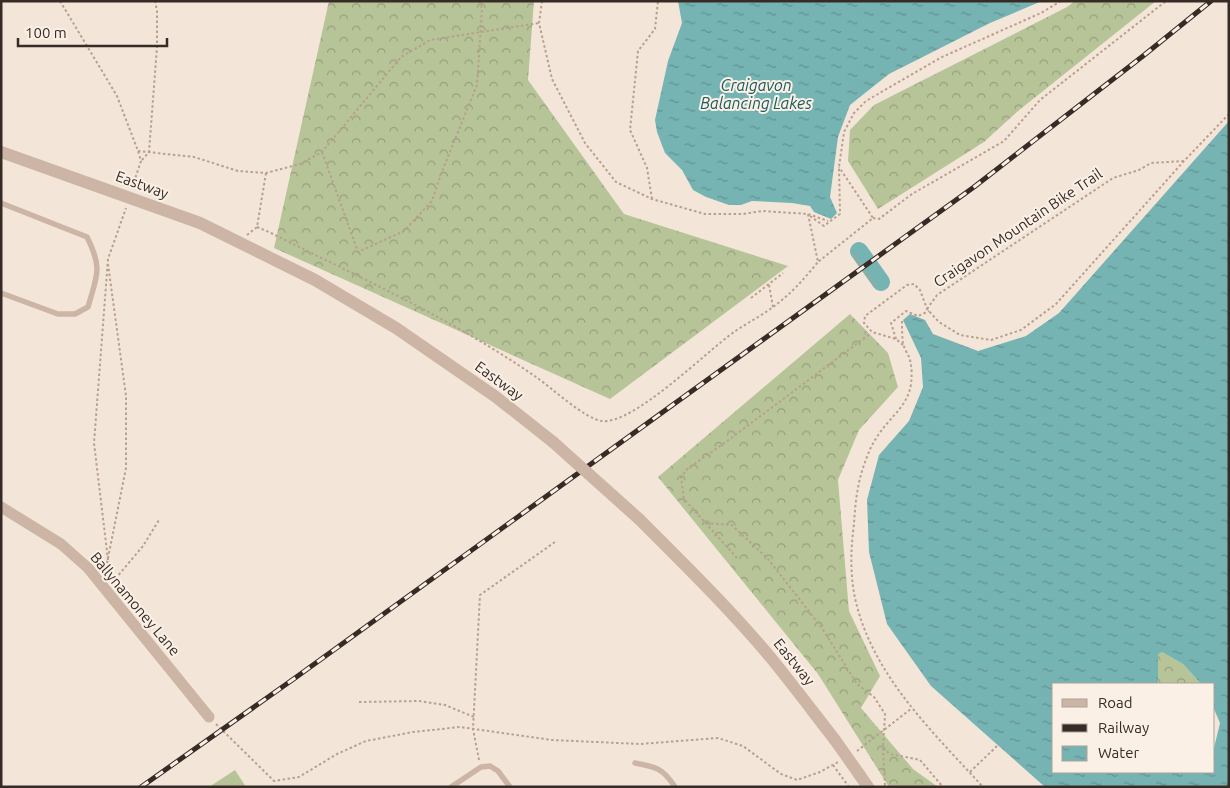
<svg xmlns="http://www.w3.org/2000/svg" width="1230" height="788" viewBox="0 0 1230 788" font-family="Ubuntu,sans-serif">
	<style>
		.grass { fill: #b7c498 }
		.forest { fill: url(#forest-crowns) }
		.water { fill: url(#water-ripples); fill-rule: evenodd }
		.lines { fill: none; stroke-linecap: round; stroke-linejoin: round }
		.river { stroke: #76b3b3; stroke-width: 18 }
		.path { stroke: #b89f8e; stroke-width: 2; stroke-dasharray: 2.5 2.5; stroke-linecap: butt }
		.service { stroke: #ccb5a4; stroke-width: 5.5 }
		.minor { stroke: #ccb5a4; stroke-width: 11 }
		.tertiary { stroke: #ccb5a4; stroke-width: 12 }
		.rail-casing { stroke: #372b26; stroke-width: 5 }
		.rail { stroke: #fbf0e6; stroke-width: 3; stroke-dasharray: 9; stroke-linecap: butt }
		.tertiary-bridge { stroke: #ccb5a4; stroke-width: 12 }
		.labels { text-anchor: middle; stroke-width: 4; stroke-linejoin: round; paint-order: stroke }
		.street-label { font-size: 15px; fill: #372b26; stroke: #fbf0e6 }
		.water-label { font-size: 16px; font-style: italic; fill: #185b5c; stroke: #fbf0e6 }
	</style>
	<defs>
		<pattern id="forest-crowns" width="20" height="18" patternUnits="userSpaceOnUse" patternTransform="scale(1.25)"><rect width="20" height="18" fill="#b7c498"/><path d="M2 6a3 3 0 1 1 6 0M12 15a3 3 0 1 1 6 0" fill="none" stroke="#969f7c"/></pattern>
		<pattern id="water-ripples" width="26" height="14" patternUnits="userSpaceOnUse" patternTransform="scale(1.25)"><rect width="26" height="14" fill="#76b3b3"/><path d="M2 4q2-2 4 0t4 0M15 11q2-2 4 0t4 0" fill="none" stroke="#629291"/></pattern>
	</defs>
	<rect width="100%" height="100%" fill="#f3e6d9"/>
	<!-- grass -->
	<path class="grass" d="M 235,770 L 246,787 L 209,787 Z"/>
	<!-- forest -->
	<g class="forest">
		<path d="M 329,1 L 534,1 L 528,80 L 624,214 L 788,266 L 610,399 L 274,248 Z"/>
		<path d="M 1075,1 L 1156,1 L 1018,111 L 984,142 L 878,209 L 848,161 L 850,130 L 874,105 L 1067,7 Z"/>
		<path d="M 850,314 L 888,353 L 898,387 L 859,430 L 838,480 L 849,611 L 880,676 L 861,708 L 913,769 L 938,787 L 889,787 L 818,674 L 658,477 Z"/>
		<path d="M 1162,652 L 1183,664 L 1201,684 L 1158,684 L 1158,653 Z"/>
	</g>
	<!-- water -->
	<g class="water">
		<path d="M 678,1 L 1042,1 L 990,23 L 889,74 L 850,105 L 838,137 L 830,197 L 837,213 L 831,219 L 814,212 L 810,206 L 792,203 L 752,201 L 741,205 L 729,205 L 706,197 L 693,190 L 682,170 L 665,153 L 657,132 L 655,120 L 668,61 L 682,23 Z"/>
		<path d="M 1229,121 L 1229,643 L 1227,646 L 1229,649 L 1229,787 L 1045,787 L 931,686 L 887,624 L 869,552 L 867,500 L 879,455 L 909,421 L 923,387 L 921,358 L 903,320 L 910,314 L 925,320 L 933,334 L 978,351 L 1026,336 L 1059,313 ZM 1162,652 L 1183,664 L 1201,684 L 1214,684 L 1214,709 L 1220,723 L 1214,748 L 1214,772 L 1054,772 L 1054,684 L 1158,684 L 1158,654 Z"/>
	</g>
	<g class="lines">
		<!-- river -->
		<path class="river" d="M 859,251 L 881,282"/>
		<!-- path -->
		<g class="path">
			<path d="M 60,1 L 117,96 L 138,151 L 141,161 L 134,182"/>
			<path d="M 542,1 L 539,23 L 552,79 L 585,143 L 616,182 L 652,199 L 705,214 L 743,214 L 762,211 L 808,214 L 828,221"/>
			<path d="M 138,151 L 194,157 L 238,171 L 266,173 L 300,164 L 322,152 L 401,57 L 430,40 L 539,23"/>
			<path d="M 322,152 L 358,252 L 404,231 L 432,201 L 441,174 L 477,85 L 482,8 L 479,1"/>
			<path d="M 142,160 L 149,152 L 157,47 L 157,11 L 155,1"/>
			<path d="M 652,199 L 647,168 L 630,130 L 638,51 L 655,29 L 658,1"/>
			<path d="M 808,214 L 818,262 L 873,218 L 839,167"/>
			<path d="M 810,216 L 824,226 L 840,214 L 839,167 L 844,132 L 854,113 L 866,101 L 942,57 L 1041,13 L 1061,1"/>
			<path d="M 873,218 L 879,219 L 912,194 L 1004,141 L 1040,100 L 1166,1"/>
			<path d="M 257,227 L 271,233 C 361,278 454,320 536,377 C 552,388 585,419 602,421 C 633,425 707,351 734,332 C 747,323 761,316 773,307 C 790,295 804,279 818,262"/>
			<path d="M 247,235 L 257,227 L 266,173"/>
			<path d="M 854,255 L 876,286"/>
			<path d="M 769,285 L 773,307"/>
			<path d="M 751,298 L 783,273"/>
			<path d="M 927,309 L 937,295 L 1113,178 L 1139,170 L 1151,163 L 1184,161"/>
			<path d="M 902,321 C 902,328 902,336 903,343 C 904,348 907,353 909,357 C 912,365 912,375 911,384 C 908,406 890,417 879,434 C 871,445 867,456 863,468 C 857,486 855,506 854,524 C 851,547 850,570 854,593 C 869,672 931,730 983,787"/>
			<path d="M 896,339 L 891,323 L 906,311 L 918,316 L 929,311"/>
			<path d="M 903,345 L 896,339 L 872,332 L 864,323 L 865,316 L 907,285 L 914,284 L 920,290 L 927,309 L 939,322 L 960,335 L 991,340 L 1021,330 L 1056,304 L 1184,161 L 1229,114"/>
			<path d="M 706,523 L 732,525 L 768,559 L 822,628 L 857,684 L 874,697 L 885,714 L 883,748 L 885,787"/>
			<path d="M 737,558 L 684,499 L 681,478 L 686,470 L 730,439 L 871,333"/>
			<path d="M 108,560 L 94,443 L 108,259 L 126,208"/>
			<path d="M 105,573 L 126,468 L 126,396 L 108,264"/>
			<path d="M 111,581 L 116,578 L 143,546 L 159,520"/>
			<path d="M 359,702 L 419,701 L 445,705 L 474,717"/>
			<path d="M 216,724 L 274,781 L 299,777 L 337,754 L 366,741 L 413,732 L 460,727 L 552,740 L 640,744 L 718,738 L 743,746 L 781,774 L 797,780 L 820,772 L 838,762"/>
			<path d="M 883,748 L 890,754 L 920,760 L 943,787"/>
			<path d="M 857,751 L 912,708"/>
			<path d="M 479,760 L 473,729 L 480,595 L 555,542"/>
			<path d="M 833,765 L 849,787"/>
			<path d="M 970,772 L 998,745"/>
		</g>
		<!-- service -->
		<g class="service">
			<path d="M 1,203 L 87,237 C 103,269 97,275 88,307 L 75,314 L 58,314 L 1,293"/>
			<path d="M 635,763 C 656,767 663,768 675,787"/>
			<path d="M 451,787 L 481,767 L 490,766 L 498,771 L 510,787"/>
		</g>
		<!-- minor -->
		<path class="minor" d="M 1,507 L 61,544 L 88,568 L 209,717"/>
		<!-- tertiary -->
		<g class="tertiary">
			<path d="M 1,152 L 200,223 L 315,280 L 396,328 L 496,397 L 553,442"/>
			<path d="M 639,519 C 684,564 730,609 771,658 C 793,685 814,713 835,740"/>
			<path d="M 859,774 L 868,787"/>
		</g>
		<defs>
			<path id="rail" d="M 141,787 L 295,678 L 974,187 L 1143,56 L 1211,1"/>
		</defs>
		<!-- rail casing -->
		<use href="#rail" class="rail-casing"/>
		<!-- rail -->
		<use href="#rail" class="rail"/>
		<!-- tertiary-bridge -->
		<g class="tertiary-bridge">
			<path d="M 553,442 L 639,519"/>
			<path d="M 835,740 L 859,774"/>
		</g>
	</g>
	<g class="labels">
		<!-- street labels -->
		<g class="street-label">
			<text transform="translate(142 185) rotate(20)" y="5">Eastway</text>
			<text transform="translate(1018 228) rotate(-34)" y="5">Craigavon Mountain Bike Trail</text>
			<text transform="translate(499 381) rotate(36)" y="5">Eastway</text>
			<text transform="translate(135 604) rotate(50)" y="5">Ballynamoney Lane</text>
			<text transform="translate(794 662) rotate(51)" y="5">Eastway</text>
		</g>
		<!-- water labels -->
		<g class="water-label">
			<text x="756" y="91">Craigavon<tspan x="756" dy="18">Balancing Lakes</tspan></text>
		</g>
	</g>
	<!-- border -->
	<rect width="1230" height="788" fill="none" stroke="#372b26" stroke-width="5"/>
	<!-- legend -->
	<rect x="1052" y="683" width="162" height="90" fill="#fbf0e6" stroke="#ada199"/>
	<rect x="1062" y="699" width="25" height="8" fill="#ccb5a4" stroke="#ada199"/>
	<text x="1098" y="708" font-size="15" fill="#372b26">Road</text>
	<rect x="1062" y="724" width="25" height="8" fill="#372b26" stroke="#ada199"/>
	<text x="1098" y="733" font-size="15" fill="#372b26">Railway</text>
	<rect x="1062" y="746" width="25" height="15" fill="url(#water-ripples)" stroke="#ada199"/>
	<text x="1098" y="758" font-size="15" fill="#372b26">Water</text>
	<!-- scale -->
	<path d="M18 38v8h149v-8" fill="none" stroke="#372b26" stroke-width="2.5"/>
	<text x="25" y="38" font-size="15" fill="#372b26" stroke="#fbf0e6" stroke-width="4" paint-order="stroke">100 m</text>
</svg>
